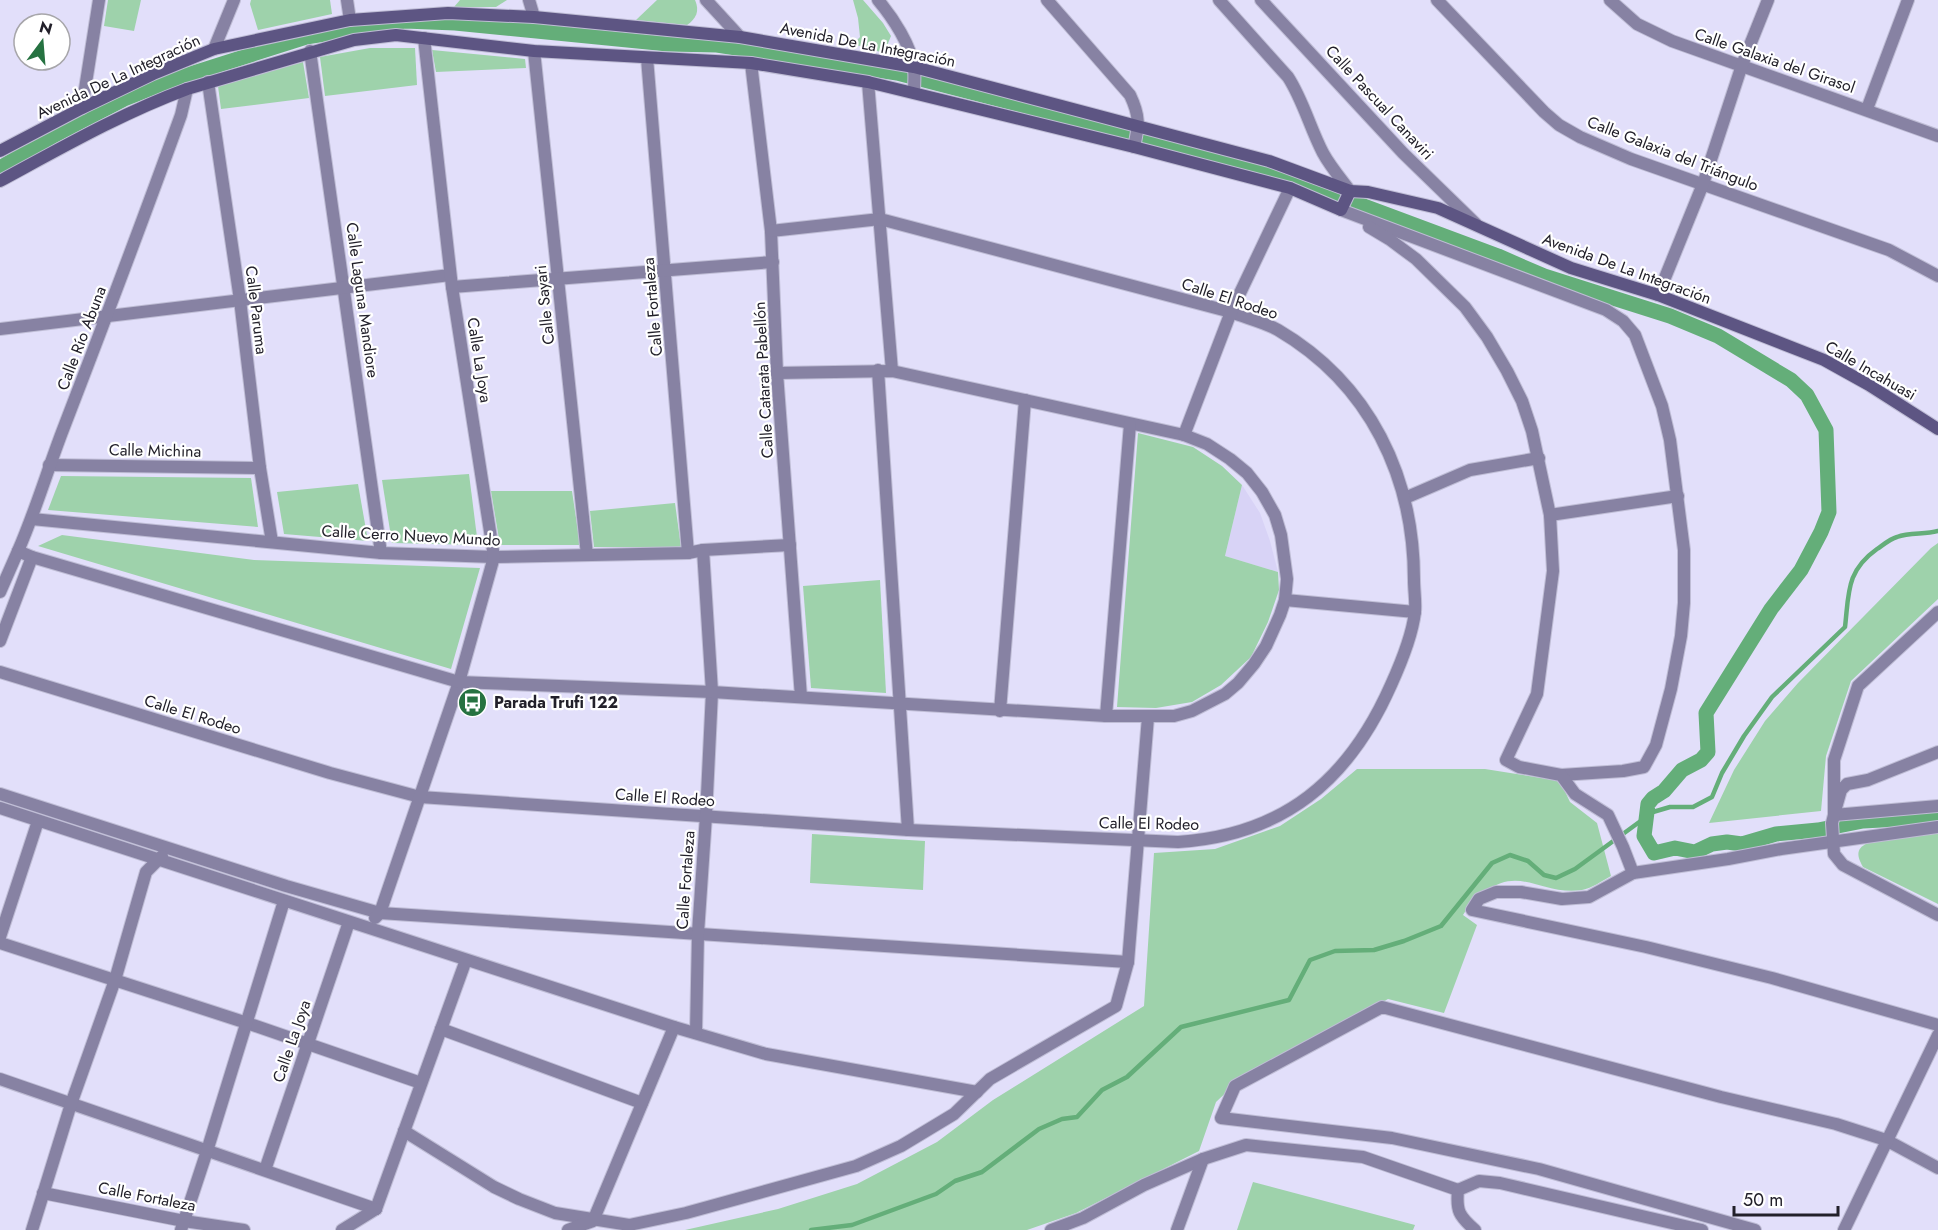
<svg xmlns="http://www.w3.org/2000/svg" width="1938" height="1230" viewBox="0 0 1938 1230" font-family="Jost,sans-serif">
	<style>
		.built { fill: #d8d3f6 }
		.green { fill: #9ed2ab }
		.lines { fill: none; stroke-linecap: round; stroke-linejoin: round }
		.stream { stroke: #64ae79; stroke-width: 4.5 }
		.canal { stroke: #64ae79; stroke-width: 15 }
		.minor-casing { stroke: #bfbdd5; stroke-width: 14 }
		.tertiary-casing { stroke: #bfbdd5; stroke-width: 14 }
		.secondary-casing { stroke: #bfbdd5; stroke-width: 14 }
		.minor { stroke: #8782a3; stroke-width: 12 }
		.tertiary { stroke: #8782a3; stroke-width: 12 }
		.secondary { stroke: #5d5583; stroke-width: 12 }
		.labels { text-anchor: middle; stroke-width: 4.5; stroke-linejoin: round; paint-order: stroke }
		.street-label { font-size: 16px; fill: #22202a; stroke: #fff }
		.poi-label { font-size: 16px; font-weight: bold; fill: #22202a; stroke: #fff; text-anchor: start }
	</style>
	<rect width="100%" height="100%" fill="#e2dffa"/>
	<!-- built -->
	<path class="built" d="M 1242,485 L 1260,513 L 1270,541 L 1278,572 L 1225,556 Z"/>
	<!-- green -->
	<g class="green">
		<path d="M 108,0 L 141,0 L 134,31 L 104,26 Z"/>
		<path d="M 251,0 L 330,0 L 332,14 L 258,30 L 250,4 Z"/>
		<path d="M 460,0 L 507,0 L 496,7 L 454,7 Z"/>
		<path d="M 657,0 L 695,0 C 700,11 696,19 687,25 L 636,20 Z"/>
		<path d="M 853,0 L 863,0 L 883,23 L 891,36 L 884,53 L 853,44 L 860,37 L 858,18 Z"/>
		<path d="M 370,48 L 415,48 L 417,85 L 325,96 L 320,57 Z"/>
		<path d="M 432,50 L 525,59 L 526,68 L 436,72 Z"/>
		<path d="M 303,62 L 309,98 L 221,109 L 218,86 Z"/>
		<path d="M 1138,433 L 1193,447 L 1222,466 L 1242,485 L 1225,556 L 1278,572 L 1279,590 L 1268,622 L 1251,657 L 1221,685 L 1192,702 L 1156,708 L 1117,707 Z"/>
		<path d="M 469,474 L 478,545 L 392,543 L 382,480 Z"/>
		<path d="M 61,476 L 251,478 L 258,527 L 48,510 Z"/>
		<path d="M 358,484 L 368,541 L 284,534 L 277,492 Z"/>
		<path d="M 491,491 L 572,491 L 580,545 L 500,545 Z"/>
		<path d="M 675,503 L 681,547 L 594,547 L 590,511 Z"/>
		<path d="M 62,535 L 254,560 L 480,568 L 451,669 L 38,546 Z"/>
		<path d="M 1938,543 L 1938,599 L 1851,681 L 1826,756 L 1821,811 L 1709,823 L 1734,770 L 1765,721 L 1798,683 L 1931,548 Z"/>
		<path d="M 880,580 L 886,693 L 811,688 L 803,586 Z"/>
		<path d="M 1357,769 L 1485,769 L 1560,781 L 1570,802 L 1597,823 L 1611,876 C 1602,881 1592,888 1582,890 C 1542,896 1520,865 1485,892 C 1476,899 1469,905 1463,915 L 1477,925 L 1444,1013 L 1388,999 L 1233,1086 L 1216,1102 L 1199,1151 L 1076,1213 L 1027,1230 L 685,1230 L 778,1209 L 857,1184 L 937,1142 L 993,1100 L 1144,1006 L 1154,853 L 1215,849 L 1280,826 L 1321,799 Z"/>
		<path d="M 1938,833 L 1938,904 L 1863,867 C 1855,853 1857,847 1872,841 Z"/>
		<path d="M 812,834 L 925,841 L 923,890 L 810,883 Z"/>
		<path d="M 1253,1182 L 1415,1225 L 1413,1230 L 1237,1230 Z"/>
	</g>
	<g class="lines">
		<!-- stream -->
		<path class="stream" d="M 811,1230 L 852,1225 L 936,1194 L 955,1181 L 982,1172 L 1039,1129 L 1062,1119 L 1077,1117 L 1102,1090 L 1127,1077 L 1181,1027 L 1289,1000 L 1310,960 L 1335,951 L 1374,950 L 1404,941 L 1441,926 L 1492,863 L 1510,855 L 1528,861 L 1544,875 L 1556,878 L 1575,869 L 1653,812 L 1670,807 L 1693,807 L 1712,797 L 1722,773 L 1744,736 L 1772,697 L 1845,627 C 1849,593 1846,571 1877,549 C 1883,545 1890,539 1897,537 C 1910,532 1925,535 1938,531"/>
		<!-- canal -->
		<path class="canal" d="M 0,168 L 53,136 L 124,99 L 175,79 L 306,37 L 405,21 L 455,23 L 668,44 L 717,45 L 897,73 L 1165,142 L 1278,174 L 1498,256 L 1544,276 L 1670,316 L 1718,336 L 1791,380 L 1807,395 L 1826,430 L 1829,512 L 1821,532 L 1801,570 L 1771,609 L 1706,713 L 1708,752 L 1701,760 L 1682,770 L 1664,791 L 1653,798 L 1648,804 L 1644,836 L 1654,853 L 1675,848 L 1695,852 L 1712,844 L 1727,842 L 1742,844 L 1776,834 L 1818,830 L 1863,821 L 1938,817"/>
		<defs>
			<g id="minor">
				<path d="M 347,0 L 350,20"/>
				<path d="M 529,0 L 534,17"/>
				<path d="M 706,0 L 740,37"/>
				<path d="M 878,0 C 893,18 911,45 914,68 C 915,76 914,85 914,92"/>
				<path d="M 1047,0 L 1130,95 C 1140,116 1139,125 1134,147"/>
				<path d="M 1219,0 L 1288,77 C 1303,100 1310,128 1323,153 C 1330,166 1341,179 1350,191"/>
				<path d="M 1261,0 L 1403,153 L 1476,224"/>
				<path d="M 1437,0 L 1544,112 L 1559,125 L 1580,137 L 1631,159 L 1889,250 L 1938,276"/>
				<path d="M 1610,0 L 1637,24 L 1672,41 L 1938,136"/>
				<path d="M 214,49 L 234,0"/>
				<path d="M 310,51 L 381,553"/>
				<path d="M 534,51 L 587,555"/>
				<path d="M 647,58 L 688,553"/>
				<path d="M 751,63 L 771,231 L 777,373 L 801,697"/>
				<path d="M 208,82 L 240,300 L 260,468 L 272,542"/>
				<path d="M 868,82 L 892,371"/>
				<path d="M 82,108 L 99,0"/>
				<path d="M 1867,109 L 1908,0"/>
				<path d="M 1341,210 L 1606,310 L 1623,321 L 1635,335 L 1662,406 L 1670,440 L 1684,550 L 1684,603 L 1681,636 L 1671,689 L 1656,745 L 1644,767 L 1623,771 L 1561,775"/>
				<path d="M 1369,227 L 1389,239 L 1416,259 L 1465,307 L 1487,337 L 1507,371 L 1522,401 L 1532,431 L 1550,515 L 1553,571 L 1537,694 L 1506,760 L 1519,767 L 1561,775 L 1575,794 L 1608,815 L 1623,847 L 1633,873"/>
				<path d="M 452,287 L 773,262"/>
				<path d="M 1658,295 L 1703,184 L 1742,65 L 1768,0"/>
				<path d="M 0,329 L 450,275"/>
				<path d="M 878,370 L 908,830"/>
				<path d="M 777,373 L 892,371 L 1184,435"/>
				<path d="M 49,465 L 260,468"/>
				<path d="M 1405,498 L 1470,470 L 1539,458"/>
				<path d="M 1550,515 L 1678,496"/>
				<path d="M 32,519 L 381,553 L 494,557 L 688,553 L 703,550 L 790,545"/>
				<path d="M 18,551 C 36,510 48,468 64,427 C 104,323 143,220 181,115 L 187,89"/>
				<path d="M 1285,600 L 1415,612"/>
				<path d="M 0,641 L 32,557"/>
				<path d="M 0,672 L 330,773 L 420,797 L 908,830 L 1178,842 C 1284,835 1349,780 1391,685 C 1401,663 1412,637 1415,612 C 1416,602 1414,591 1414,580 C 1414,477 1370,384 1278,330 C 1264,322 1246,318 1231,312 L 880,219 L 771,231"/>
				<path d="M 1000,711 L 1025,400"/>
				<path d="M 1106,716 L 1130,424"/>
				<path d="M 1938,752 L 1868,780 L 1847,784 L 1841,790 L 1834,815 L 1938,806"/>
				<path d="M 0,794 L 286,886 L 380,913 L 1128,962"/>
				<path d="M 0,808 L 674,1027 L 766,1054 L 977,1092"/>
				<path d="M 1938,827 L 1781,849 L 1728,859 L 1633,873 L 1589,897 L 1562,899 L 1521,892 L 1496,892 L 1479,899 L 1472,910 L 1646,947 L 1772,978 L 1938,1025"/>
				<path d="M 375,918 L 380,913 L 459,682 L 494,557 L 452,287 L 424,38"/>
				<path d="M 0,937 L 38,821"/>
				<path d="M 0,943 L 247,1023 L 421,1083"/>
				<path d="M 441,1029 L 642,1103"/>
				<path d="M 696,1033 L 698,933 L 706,816 L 712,692 L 703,550"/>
				<path d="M 0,1079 L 376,1209"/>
				<path d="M 404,1131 L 494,1187 L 519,1199 L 555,1213 L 629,1225 L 686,1213 L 856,1166 L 901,1146 L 954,1114 L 990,1079 L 1116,1006 L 1128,962 L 1148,717"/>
				<path d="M 265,1170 L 349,922"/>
				<path d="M 43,1193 L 184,1221 L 244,1230"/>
				<path d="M 376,1209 L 466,960"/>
				<path d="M 32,1230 L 71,1104 L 115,980 L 146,872 L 162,856"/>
				<path d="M 181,1230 L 207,1151 L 284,901"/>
				<path d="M 342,1230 L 376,1209"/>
				<path d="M 568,1230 L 593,1221 L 674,1027"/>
				<path d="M 1051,1230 L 1083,1218 L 1144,1185 L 1203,1159 L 1246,1145 L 1363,1157 L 1458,1190"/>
				<path d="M 1177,1230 L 1203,1159"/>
				<path d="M 1475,1230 C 1459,1216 1456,1211 1458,1190 L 1479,1181 L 1500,1183 L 1702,1230"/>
				<path d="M 1755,1230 L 1539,1169 L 1392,1138 L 1221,1118 L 1235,1086 L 1382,1007 L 1721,1097 L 1836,1124 L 1886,1140 L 1938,1168"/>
				<path d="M 1844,1230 L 1938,1035"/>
			</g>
			<g id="tertiary">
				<path d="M 0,592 L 18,551 L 32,557 L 459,682 L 712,692 L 1106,716 L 1174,716 L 1192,711 L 1225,694 L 1238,683 L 1254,664 L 1266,646 L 1280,615 L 1285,600 L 1287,579 L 1281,535 L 1275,515 L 1262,492 L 1247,473 L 1230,459 L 1207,444 L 1184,435 L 1231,312 L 1290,188"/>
				<path d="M 1938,612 L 1858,686 L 1834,760 L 1834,815 L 1832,823 L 1834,854 L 1843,865 L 1938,915"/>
			</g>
			<g id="secondary">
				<path d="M 0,151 L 82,108 L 153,74 L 214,49 L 350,20 L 448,13 L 534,17 L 740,37 L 914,67 L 1269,161 L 1350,191 L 1368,192 L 1438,208 L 1571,268 L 1658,295 L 1824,360 L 1869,385 L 1938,429"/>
				<path d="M 0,181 C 61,148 122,113 187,89 L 354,40 L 396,35 L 534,51 L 751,63 L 868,82 L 1134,147 L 1290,188 L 1341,210 L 1350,191"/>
			</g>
		</defs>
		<!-- minor casing -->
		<use href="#minor" class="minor-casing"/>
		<!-- tertiary casing -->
		<use href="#tertiary" class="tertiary-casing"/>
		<!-- secondary casing -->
		<use href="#secondary" class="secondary-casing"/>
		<!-- minor -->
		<use href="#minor" class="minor"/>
		<!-- tertiary -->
		<use href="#tertiary" class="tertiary"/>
		<!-- secondary -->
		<use href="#secondary" class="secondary"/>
	</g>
	<!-- icons -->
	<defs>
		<symbol id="bus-disc" viewBox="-11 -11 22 22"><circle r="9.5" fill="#267241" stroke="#fff"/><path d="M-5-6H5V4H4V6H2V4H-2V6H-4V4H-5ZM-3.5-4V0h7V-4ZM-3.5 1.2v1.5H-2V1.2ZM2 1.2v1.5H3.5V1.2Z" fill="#fff"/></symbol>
	</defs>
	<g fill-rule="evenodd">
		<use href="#bus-disc" x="456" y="686" width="33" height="33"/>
	</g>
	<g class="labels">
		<!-- street labels -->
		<g class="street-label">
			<text transform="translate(868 44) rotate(11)" y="6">Avenida De La Integración</text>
			<text transform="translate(1775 60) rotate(19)" y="6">Calle Galaxia del Girasol</text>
			<text transform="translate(118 76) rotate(-25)" y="6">Avenida De La Integración</text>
			<text transform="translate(1380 102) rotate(47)" y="6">Calle Pascual Canaviri</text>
			<text transform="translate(1673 153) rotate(21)" y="6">Calle Galaxia del Triángulo</text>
			<text transform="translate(1627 268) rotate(20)" y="6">Avenida De La Integración</text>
			<text transform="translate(1230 298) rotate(18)" y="6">Calle El Rodeo</text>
			<text transform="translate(363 300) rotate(82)" y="6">Calle Laguna Mandiore</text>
			<text transform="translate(544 305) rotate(-96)" y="6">Calle Sayari</text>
			<text transform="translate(652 307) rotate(-95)" y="6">Calle Fortaleza</text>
			<text transform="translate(257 310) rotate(83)" y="6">Calle Paruma</text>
			<text transform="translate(81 338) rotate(-69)" y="6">Calle Río Abuna</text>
			<text transform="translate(480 360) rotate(81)" y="6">Calle La Joya</text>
			<text transform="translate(1871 370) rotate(30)" y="6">Calle Incahuasi</text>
			<text transform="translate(763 380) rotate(-93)" y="6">Calle Catarata Pabellón</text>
			<text transform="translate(155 450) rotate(1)" y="6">Calle Michina</text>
			<text transform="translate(411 535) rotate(3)" y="6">Calle Cerro Nuevo Mundo</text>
			<text transform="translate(193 714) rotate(17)" y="6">Calle El Rodeo</text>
			<text transform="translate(665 797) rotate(4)" y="6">Calle El Rodeo</text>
			<text transform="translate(1149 823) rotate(1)" y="6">Calle El Rodeo</text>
			<text transform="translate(685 880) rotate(-86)" y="6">Calle Fortaleza</text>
			<text transform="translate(291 1041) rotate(-71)" y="6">Calle La Joya</text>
			<text transform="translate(147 1196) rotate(11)" y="6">Calle Fortaleza</text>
		</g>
		<!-- poi labels -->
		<g class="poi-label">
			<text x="494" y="708">Parada Trufi 122</text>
		</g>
	</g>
	<!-- north arrow -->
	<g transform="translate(42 42) rotate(16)"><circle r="28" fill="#ffffff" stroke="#a7a6aa" stroke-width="1.5"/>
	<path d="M0-4.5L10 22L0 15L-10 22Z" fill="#267241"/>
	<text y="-9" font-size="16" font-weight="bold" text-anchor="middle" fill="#22202a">N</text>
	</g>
	<!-- scale -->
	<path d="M1734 1206v9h104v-9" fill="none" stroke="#22202a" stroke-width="3"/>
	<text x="1743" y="1206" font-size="18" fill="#22202a" stroke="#ffffff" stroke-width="4.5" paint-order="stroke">50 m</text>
</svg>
